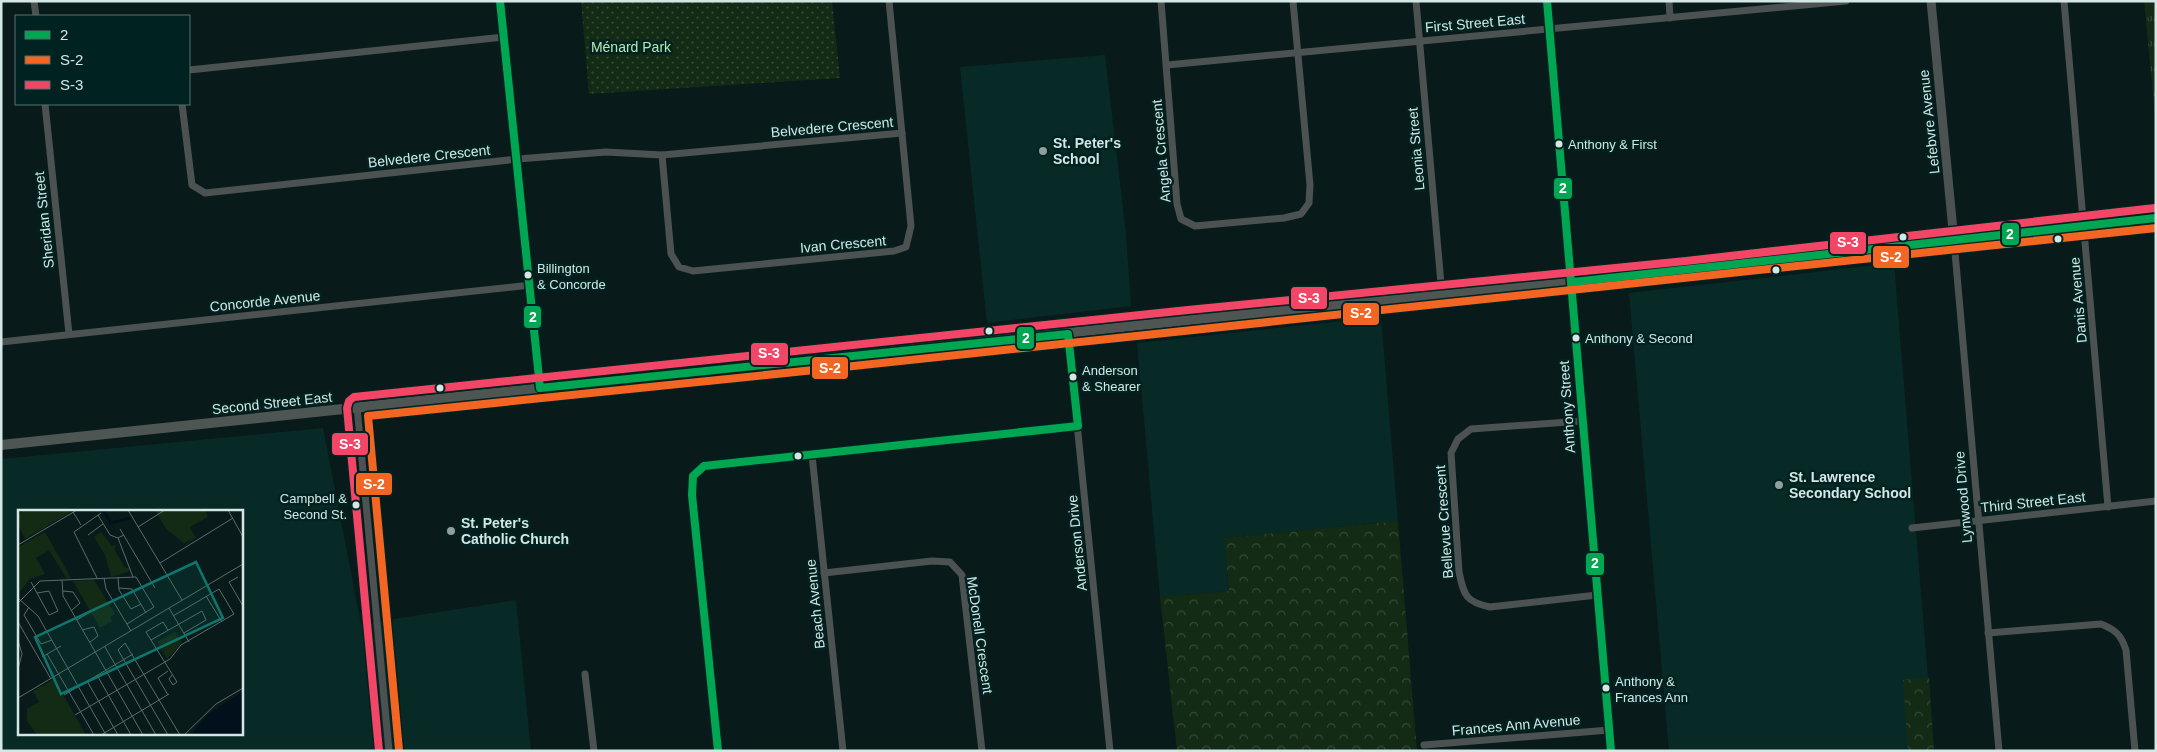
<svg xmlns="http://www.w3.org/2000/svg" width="2157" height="752" viewBox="0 0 2157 752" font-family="Helvetica,sans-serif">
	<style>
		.built { fill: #082a27; fill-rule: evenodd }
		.grass { fill: url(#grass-tufts) }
		.forest { fill: url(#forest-crowns) }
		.park { fill: url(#park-dots) }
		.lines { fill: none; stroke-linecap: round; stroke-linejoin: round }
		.minor { stroke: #4b5251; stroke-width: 7 }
		.tertiary { stroke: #4b5251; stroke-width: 9 }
		.secondary { stroke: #4e5653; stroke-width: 10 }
		.bus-1-casing { stroke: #002220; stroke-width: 11 }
		.bus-2-casing { stroke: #002220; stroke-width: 11 }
		.bus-3-casing { stroke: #002220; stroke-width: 11 }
		.bus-1 { stroke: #00a651; stroke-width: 8 }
		.bus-2 { stroke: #f26522; stroke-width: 8 }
		.bus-3 { stroke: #f34667; stroke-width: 8 }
		.bus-dot { fill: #d4e7e5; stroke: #002220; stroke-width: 2 }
		.poi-dot { fill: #8d9f9e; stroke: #002220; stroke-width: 2 }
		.labels { text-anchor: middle; stroke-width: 5; stroke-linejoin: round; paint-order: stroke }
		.bus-label { font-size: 13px; fill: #d4e7e5; stroke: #002220; text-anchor: start }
		.street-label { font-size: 14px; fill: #d4e7e5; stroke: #002220 }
		.park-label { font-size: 14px; fill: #b5e8b1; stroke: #002220 }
		.poi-label { font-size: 14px; font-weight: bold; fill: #d4e7e5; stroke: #002220; text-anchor: start }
		.inset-river { fill: none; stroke: #01101a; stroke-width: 2.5 }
		.inset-road { fill: none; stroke: #5a6c6b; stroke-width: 1 }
		.view { fill: #0f766e; fill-opacity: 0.15; stroke: #0f766e; stroke-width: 2.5 }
		.inset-edge { fill: none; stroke: #d4e7e5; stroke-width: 2.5 }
		.line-badge { stroke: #002220; stroke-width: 2 }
		.badge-label { font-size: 14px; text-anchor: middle; font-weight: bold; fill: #fff }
	</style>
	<defs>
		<pattern id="grass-tufts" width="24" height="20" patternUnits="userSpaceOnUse" patternTransform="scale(1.25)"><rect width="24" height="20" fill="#132b15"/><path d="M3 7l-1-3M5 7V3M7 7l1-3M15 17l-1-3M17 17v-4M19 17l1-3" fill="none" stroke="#344a37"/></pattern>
		<pattern id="forest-crowns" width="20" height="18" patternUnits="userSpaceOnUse" patternTransform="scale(1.25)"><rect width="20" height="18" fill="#132b15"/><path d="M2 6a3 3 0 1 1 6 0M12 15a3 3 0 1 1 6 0" fill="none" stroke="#344a37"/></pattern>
		<pattern id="park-dots" width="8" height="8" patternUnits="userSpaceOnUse" patternTransform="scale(1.25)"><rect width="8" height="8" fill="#132b15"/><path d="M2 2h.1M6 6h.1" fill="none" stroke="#344a37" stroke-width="1.8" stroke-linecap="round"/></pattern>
	</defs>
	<rect width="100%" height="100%" fill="#081a19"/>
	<!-- built -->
	<g class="built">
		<path d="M 1105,55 L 1126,234 L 1131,306 L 987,323 L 960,67 Z"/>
		<path d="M 1894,263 L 1934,751 L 1669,751 L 1629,293 Z"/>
		<path d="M 1381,317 L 1398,521 L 1224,538 L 1229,591 L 1160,597 L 1137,343 Z"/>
		<path d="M 323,428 L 361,624 L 516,600 L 531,751 L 1,751 L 1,459 ZM 19,511 L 241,511 L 241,733 L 19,733 Z"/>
	</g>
	<!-- grass -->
	<path class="grass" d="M 2144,1 L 2156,1 L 2156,126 Z"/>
	<!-- forest -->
	<g class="forest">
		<path d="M 1398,521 L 1417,751 L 1177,751 L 1160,597 L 1229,591 L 1224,538 Z"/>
		<path d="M 1929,677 L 1934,751 L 1908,751 L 1903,680 Z"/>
	</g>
	<!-- park -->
	<path class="park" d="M 581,1 L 832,1 L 840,78 L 589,94 Z"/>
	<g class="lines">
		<!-- minor -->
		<g class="minor">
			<path d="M 34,1 L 36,16"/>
			<path d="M 500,1 L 540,388"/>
			<path d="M 1161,1 L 1177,204 L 1181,219 L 1195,226 L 1284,218 L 1301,214 L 1309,203 L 1310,185 L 1293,1"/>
			<path d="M 1416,1 L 1442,295"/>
			<path d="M 1669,1 L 1670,18"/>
			<path d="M 2064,1 L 2108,507"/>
			<path d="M 1167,65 L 1846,1"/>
			<path d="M 189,70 L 504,37"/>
			<path d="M 45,104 L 69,334"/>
			<path d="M 182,104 L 192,185 L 205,193 L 518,159 L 606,152 L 662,155 L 902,133"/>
			<path d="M 662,155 L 671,254 L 679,267 L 693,271 L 894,251 L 906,247 L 911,226 L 889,1"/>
			<path d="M 1954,241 L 1999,751"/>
			<path d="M 1068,334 L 1110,751"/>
			<path d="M 1,342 L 531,285"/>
			<path d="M 357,407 L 389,751"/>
			<path d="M 1582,421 L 1471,429 L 1458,439 L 1451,453 L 1459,572 C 1464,596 1466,602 1490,607 L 1597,595"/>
			<path d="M 812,455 L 843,751"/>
			<path d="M 1912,528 L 2156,501"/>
			<path d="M 824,573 L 932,561 L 950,562 L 962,575 L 982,751"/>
			<path d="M 1988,633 L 2101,624 C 2116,630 2121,635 2126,650 L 2135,751"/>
			<path d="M 585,674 L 594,751"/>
			<path d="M 1424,745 L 1609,730"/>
			<path d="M 718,751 L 692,495 L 693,476 L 704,466 L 1078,426"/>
		</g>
		<!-- tertiary -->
		<g class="tertiary">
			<path d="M 1547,1 L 1611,751"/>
			<path d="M 1931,1 L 1954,241"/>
		</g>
		<!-- secondary -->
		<path class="secondary" d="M 1,445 L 1189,320 L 1687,271 L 2156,218"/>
		<defs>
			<g id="bus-1">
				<path d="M 500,1 L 540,388 L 1068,334 L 1078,426 L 704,466 L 693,476 L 692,495 L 718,751"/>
				<path d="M 1547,1 L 1611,751"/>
				<path d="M 1573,282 L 2156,218"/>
			</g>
			<path id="bus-2" d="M 399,750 L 368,416 C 964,354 1560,295 2156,228"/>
			<path id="bus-3" d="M 379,751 L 347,408 L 349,401 L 354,397 L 1188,310 L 1686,261 L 2155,208"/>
		</defs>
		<!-- bus-1 casing -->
		<use href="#bus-1" class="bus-1-casing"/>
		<!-- bus-2 casing -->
		<use href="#bus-2" class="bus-2-casing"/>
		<!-- bus-3 casing -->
		<use href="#bus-3" class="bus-3-casing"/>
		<!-- bus-1 -->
		<use href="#bus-1" class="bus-1"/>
		<!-- bus-2 -->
		<use href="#bus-2" class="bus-2"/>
		<!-- bus-3 -->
		<use href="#bus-3" class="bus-3"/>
	</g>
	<!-- markers -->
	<g class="bus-dot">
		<circle cx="1559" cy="144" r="4.5"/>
		<circle cx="1903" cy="237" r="4.5"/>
		<circle cx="2058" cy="239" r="4.5"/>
		<circle cx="1776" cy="270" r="4.5"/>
		<circle cx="528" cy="275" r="4.5"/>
		<circle cx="989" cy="331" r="4.5"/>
		<circle cx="1576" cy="338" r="4.5"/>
		<circle cx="1073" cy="377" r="4.5"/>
		<circle cx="440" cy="388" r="4.5"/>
		<circle cx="798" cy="456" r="4.5"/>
		<circle cx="356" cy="505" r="4.5"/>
		<circle cx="1606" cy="688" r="4.5"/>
	</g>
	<g class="poi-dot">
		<circle cx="1043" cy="151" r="5"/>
		<circle cx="1779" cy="485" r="5"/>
		<circle cx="451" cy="531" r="5"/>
	</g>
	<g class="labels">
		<!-- bus labels -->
		<g class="bus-label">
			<text x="1568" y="149">Anthony &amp; First</text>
			<text x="537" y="273">Billington<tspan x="537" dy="16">&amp; Concorde</tspan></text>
			<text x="1585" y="343">Anthony &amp; Second</text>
			<text x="1082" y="375">Anderson<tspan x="1082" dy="16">&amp; Shearer</tspan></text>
			<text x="347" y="503" text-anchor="end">Campbell &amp;<tspan x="347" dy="16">Second St.</tspan></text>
			<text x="1615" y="686">Anthony &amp;<tspan x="1615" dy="16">Frances Ann</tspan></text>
		</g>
		<!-- street labels -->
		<g class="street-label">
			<text transform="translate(1475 23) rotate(-5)" y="5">First Street East</text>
			<text transform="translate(1929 122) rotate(-96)" y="5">Lefebvre Avenue</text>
			<text transform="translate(832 127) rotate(-5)" y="5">Belvedere Crescent</text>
			<text transform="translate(1416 149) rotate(-95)" y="5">Leonia Street</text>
			<text transform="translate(1161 151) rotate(-95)" y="5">Angela Crescent</text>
			<text transform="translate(429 156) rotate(-6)" y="5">Belvedere Crescent</text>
			<text transform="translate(44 220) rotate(-96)" y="5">Sheridan Street</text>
			<text transform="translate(843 244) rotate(-5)" y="5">Ivan Crescent</text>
			<text transform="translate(2078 300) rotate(-95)" y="5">Danis Avenue</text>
			<text transform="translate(265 301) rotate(-6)" y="5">Concorde Avenue</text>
			<text transform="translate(272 403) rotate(-6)" y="5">Second Street East</text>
			<text transform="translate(1567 407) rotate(-94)" y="5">Anthony Street</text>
			<text transform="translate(1963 497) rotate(-95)" y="5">Lynwood Drive</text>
			<text transform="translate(2033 502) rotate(-6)" y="5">Third Street East</text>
			<text transform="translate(1444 522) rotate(-94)" y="5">Bellevue Crescent</text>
			<text transform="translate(1077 543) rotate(-96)" y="5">Anderson Drive</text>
			<text transform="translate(815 604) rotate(-96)" y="5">Beach Avenue</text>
			<text transform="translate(980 635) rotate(82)" y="5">McDonell Crescent</text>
			<text transform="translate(1516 725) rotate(-5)" y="5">Frances Ann Avenue</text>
		</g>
		<!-- park labels -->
		<g class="park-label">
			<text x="631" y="52">Ménard Park</text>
		</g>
		<!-- poi labels -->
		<g class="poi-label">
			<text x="1053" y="148">St. Peter's<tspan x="1053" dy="16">School</tspan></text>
			<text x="1789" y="482">St. Lawrence<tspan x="1789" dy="16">Secondary School</tspan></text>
			<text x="461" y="528">St. Peter's<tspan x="461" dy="16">Catholic Church</tspan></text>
		</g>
	</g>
	<!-- overview -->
	<g transform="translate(18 510)">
		<rect width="225" height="225" fill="#081a19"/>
		<path d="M 36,169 L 68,225 L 19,225 L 9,211 L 9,199 L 21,192 L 15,181 Z" fill="#132b15"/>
		<path d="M 6,0 L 50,0 L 51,3 L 7,29 L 0,14 L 0,4 ZM 137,0 L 187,0 L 190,7 L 172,17 L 178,28 L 166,33 L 148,19 ZM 27,22 L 53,68 L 49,69 L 31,40 L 18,48 L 27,64 L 12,69 L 0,84 L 0,37 ZM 76,70 L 97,104 L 92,107 L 94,111 L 82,118 L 55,71 Z" fill="#132b15"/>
		<path d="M 83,22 L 94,36 L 99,35 L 96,39 L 107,58 L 113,58 L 110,62 L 93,67 L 87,45 L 76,27 ZM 157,122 L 164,133 L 149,149 L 139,132 Z" fill="#132b15"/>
		<path d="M 225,181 L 225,225 L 173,225 L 189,205 Z" fill="#01101a"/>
		<path class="inset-river" d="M 85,0 L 93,13 L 113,8"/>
		<path class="inset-road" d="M 110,0 L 164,90M 210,0 L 225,27M 55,2 L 63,15M 80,5 L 92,25 L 100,28 L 106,25M 120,17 L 147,0M 102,19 L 137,78M 70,25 L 85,14M 100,28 L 115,67M 0,35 L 59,0M 142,53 L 215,8M 220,67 L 211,72 L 225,96M 79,68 L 56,22 L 83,3M 86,68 L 88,79 L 113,121M 100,68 L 101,80 L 113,99 L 123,94M 44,70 L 45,86 L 125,225M 13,72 L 31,105 L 40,101 L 31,81 L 19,83M 101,78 L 114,79 L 128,103M 45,81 L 55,82 L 62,93 L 53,101M 188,86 L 204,112M 0,88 L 20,106 L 88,225M 0,93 L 22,71 L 118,67 L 136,97 L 109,114M 11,97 L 6,105 L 23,134 L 34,130M 151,98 L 171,132M 59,110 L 72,102M 0,112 L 33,169M 64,120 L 76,117 L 80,126 L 72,132M 150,120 L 145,112 L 128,122 L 159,172 L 155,175 L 151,169 L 154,165M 0,130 L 4,144 L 0,159M 133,130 L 184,101 L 188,110 L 166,123M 87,137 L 138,225M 29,144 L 76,225M 24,147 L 43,136M 79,165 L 113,225M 69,171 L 100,225M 46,185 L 115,144M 150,185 L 140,168 L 150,161M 0,188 L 225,54M 57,205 L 152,149 L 163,135 L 216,104 L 201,79 L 155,106M 83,225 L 151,184M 150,225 L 100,140 L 107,133 L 162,225M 166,225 L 198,194 L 225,178"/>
		<path class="view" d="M 178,52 L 205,108 L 43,184 L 17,127 Z"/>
		<rect width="225" height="225" class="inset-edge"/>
	</g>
	<g class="line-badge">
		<rect x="1553" y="177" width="20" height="23" rx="5" fill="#00a651"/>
		<rect x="2001" y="222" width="19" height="24" rx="5" fill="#00a651"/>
		<rect x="1829" y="231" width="38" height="24" rx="5" fill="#f34667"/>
		<rect x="1872" y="245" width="38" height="24" rx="5" fill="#f26522"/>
		<rect x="1290" y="286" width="38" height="24" rx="5" fill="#f34667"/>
		<rect x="1342" y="302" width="38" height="24" rx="5" fill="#f26522"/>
		<rect x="523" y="305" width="19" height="24" rx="5" fill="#00a651"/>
		<rect x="1016" y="326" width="19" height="24" rx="5" fill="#00a651"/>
		<rect x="750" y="342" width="39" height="24" rx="5" fill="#f34667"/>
		<rect x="811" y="356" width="38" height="24" rx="5" fill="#f26522"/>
		<rect x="331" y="432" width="38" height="24" rx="5" fill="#f34667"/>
		<rect x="355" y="472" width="38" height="24" rx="5" fill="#f26522"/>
		<rect x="1585" y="552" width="20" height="24" rx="5" fill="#00a651"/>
	</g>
	<g class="badge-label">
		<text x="1563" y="193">2</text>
		<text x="2010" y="239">2</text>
		<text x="1848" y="247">S-3</text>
		<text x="1891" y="262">S-2</text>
		<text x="1309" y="303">S-3</text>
		<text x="1361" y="318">S-2</text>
		<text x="533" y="322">2</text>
		<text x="1026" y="343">2</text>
		<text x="769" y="358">S-3</text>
		<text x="830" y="373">S-2</text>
		<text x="350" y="449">S-3</text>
		<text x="374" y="489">S-2</text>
		<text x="1595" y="568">2</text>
	</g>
	<!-- border -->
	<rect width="2157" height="752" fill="none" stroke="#d4e7e5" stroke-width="5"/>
	<!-- legend -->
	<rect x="15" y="15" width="175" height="90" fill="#002220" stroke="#55716f"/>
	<rect x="25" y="31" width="25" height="8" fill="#00a651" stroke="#55716f"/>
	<text x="60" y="40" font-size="15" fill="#d4e7e5">2</text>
	<rect x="25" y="56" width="25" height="8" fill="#f26522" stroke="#55716f"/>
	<text x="60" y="65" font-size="15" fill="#d4e7e5">S-2</text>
	<rect x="25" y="81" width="25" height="8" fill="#f34667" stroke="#55716f"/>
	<text x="60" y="90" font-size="15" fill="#d4e7e5">S-3</text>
</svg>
